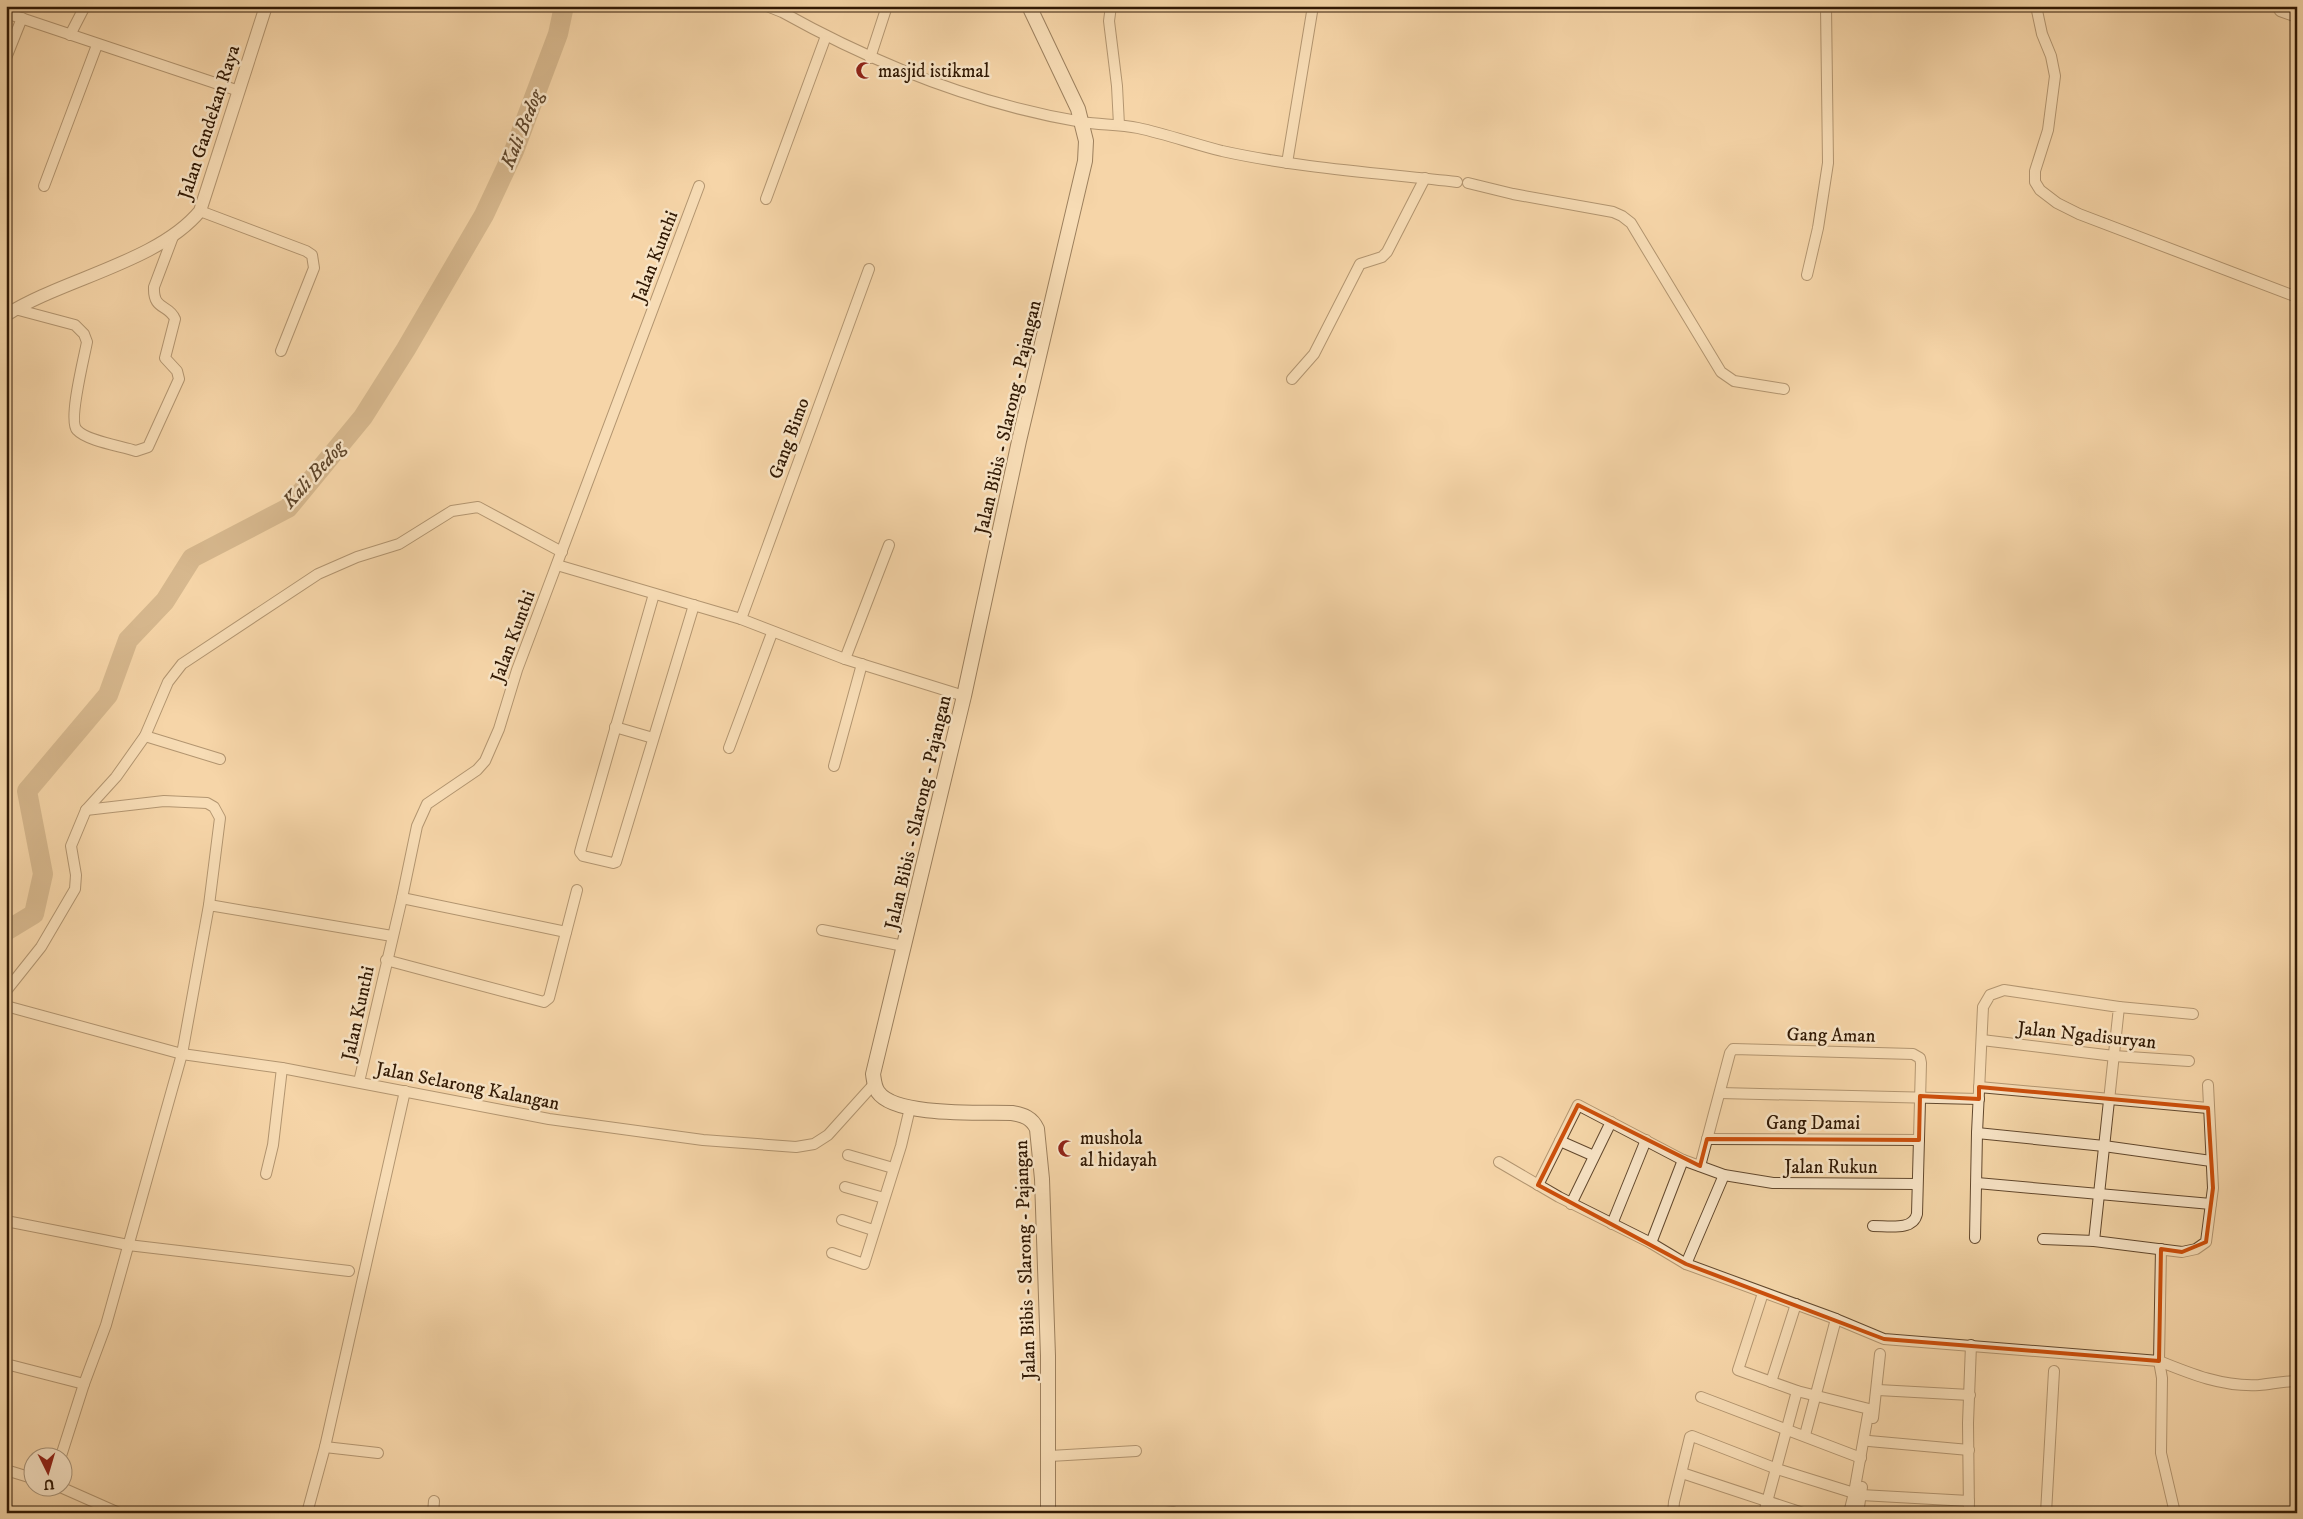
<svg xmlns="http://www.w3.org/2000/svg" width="2303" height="1519" viewBox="0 0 2303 1519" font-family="'IM FELL DW Pica',serif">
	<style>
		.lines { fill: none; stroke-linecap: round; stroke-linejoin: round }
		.river { stroke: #b29670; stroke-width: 20 }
		.minor-casing { stroke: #62482d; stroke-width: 12 }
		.tertiary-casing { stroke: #62482d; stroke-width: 14 }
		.secondary-casing { stroke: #311904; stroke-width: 16 }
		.minor { stroke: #f8e4c6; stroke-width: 10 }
		.tertiary { stroke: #f8e4c6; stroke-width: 12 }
		.secondary { stroke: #f8e4c6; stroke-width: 14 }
		.marked { fill: none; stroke: #cd4f0b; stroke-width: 4; stroke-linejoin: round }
		.labels { text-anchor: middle; stroke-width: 5; stroke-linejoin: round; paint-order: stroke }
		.poi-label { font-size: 19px; fill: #311904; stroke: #f8e4c6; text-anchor: start }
		.street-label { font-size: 19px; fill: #311904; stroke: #f8e4c6 }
		.water-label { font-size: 20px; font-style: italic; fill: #5e452a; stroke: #f8e4c6 }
	</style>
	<rect width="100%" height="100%" fill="#f5d6a8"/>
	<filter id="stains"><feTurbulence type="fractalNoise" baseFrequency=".004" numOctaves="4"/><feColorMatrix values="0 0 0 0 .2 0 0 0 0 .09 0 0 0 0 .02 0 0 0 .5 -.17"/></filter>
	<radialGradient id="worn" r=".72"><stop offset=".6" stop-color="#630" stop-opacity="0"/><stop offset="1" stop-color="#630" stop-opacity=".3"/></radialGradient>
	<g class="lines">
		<!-- river -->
		<path class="river" d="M 6,931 L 34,914 L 43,874 L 27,791 L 108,695 L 128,640 L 165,601 L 192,558 L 288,508 L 363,417 L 406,349 L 484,215 L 514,151 L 558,34 L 564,6"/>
		<defs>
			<g id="minor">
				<path d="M 767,6 L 782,12 C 877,65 975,104 1082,122 C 1100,125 1119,124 1138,128 C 1166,134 1194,144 1222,151 C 1299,168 1379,173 1457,182"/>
				<path d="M 1111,6 L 1109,21 L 1117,86 L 1119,125"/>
				<path d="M 2036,6 L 2042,34 L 2051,56 L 2055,76 L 2048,130 L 2035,171 L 2035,182 L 2040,190 L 2057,203 L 2079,214 L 2297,297"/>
				<path d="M 2277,6 L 2280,11 L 2297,17"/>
				<path d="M 6,13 L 239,91"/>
				<path d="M 70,35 L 85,6"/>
				<path d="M 6,58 L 22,18"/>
				<path d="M 870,58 L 887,6"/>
				<path d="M 1287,163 L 1313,6"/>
				<path d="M 1468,183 L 1513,194 L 1613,212 L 1622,216 L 1631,223 L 1721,372 L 1734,381 L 1784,389"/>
				<path d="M 44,186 L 97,45"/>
				<path d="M 766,199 L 826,36"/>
				<path d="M 200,211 L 306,251 L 312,255 L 314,268 L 281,351"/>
				<path d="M 1807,275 L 1818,228 L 1828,163 L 1826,6"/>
				<path d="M 15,309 L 75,325 L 84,334 L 87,342 C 84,358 68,421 77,430 C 87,441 121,446 136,451 L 148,447 L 179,379 L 177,371 L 165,358 L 175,319 C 169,304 153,311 154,287 L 174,234"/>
				<path d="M 1292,379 L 1314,354 L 1360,264 L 1382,257 L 1387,252 L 1425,178"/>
				<path d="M 557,565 L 741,619 L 845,659 L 964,696"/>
				<path d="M 654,594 L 583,841 L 580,852 L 583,856 L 613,863 L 616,862 L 694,605"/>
				<path d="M 741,619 L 869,269"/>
				<path d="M 845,659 L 889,545"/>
				<path d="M 615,727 L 653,738"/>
				<path d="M 145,736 L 220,759"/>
				<path d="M 729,748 L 772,633"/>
				<path d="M 834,766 L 862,664"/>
				<path d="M 86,810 L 164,801 L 207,803 L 214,807 L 220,818 L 209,905"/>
				<path d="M 402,898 L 566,932"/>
				<path d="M 822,930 L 904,946"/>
				<path d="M 386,960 L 544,1002 L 549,998 L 577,890"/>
				<path d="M 6,991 L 41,947 L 75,889 L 76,875 L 71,846 L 86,810 L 116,777 L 145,736 L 168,682 L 182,664 L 318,574 L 357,557 L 399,544 L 452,511 L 478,507 L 562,552"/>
				<path d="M 6,1006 L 182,1054 L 282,1068 L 549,1119 L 703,1140 L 796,1147 L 814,1144 L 828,1135 L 874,1084"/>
				<path d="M 2119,1007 L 2193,1014"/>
				<path d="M 1982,1040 L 2114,1056 L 2189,1061"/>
				<path d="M 359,1082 L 402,898 L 417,826 L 427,804 L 477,770 L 485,761 L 499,729 L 517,670 L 699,186"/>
				<path d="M 1979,1087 L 2208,1108"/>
				<path d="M 1720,1093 L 1979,1099"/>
				<path d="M 1977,1133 L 2104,1146 L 2211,1161"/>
				<path d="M 1707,1139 L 1919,1140"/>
				<path d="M 1560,1141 L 1594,1156"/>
				<path d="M 848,1155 L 893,1168"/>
				<path d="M 1499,1162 L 1559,1197 L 1651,1243 L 1686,1264 L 1836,1319 L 1884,1339 L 2159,1361 L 2161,1249"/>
				<path d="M 1700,1166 L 1730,1053 L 1733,1049 L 1913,1054 L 1920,1058 L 1921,1063 L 1917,1214 C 1913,1231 1889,1226 1873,1226"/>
				<path d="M 266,1174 L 273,1145 L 282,1068"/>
				<path d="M 1977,1183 L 2211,1204"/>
				<path d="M 1538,1185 L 1578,1105 L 1683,1160 L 1724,1175 L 1773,1183 L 1917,1184"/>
				<path d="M 845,1187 L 884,1198"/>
				<path d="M 1571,1204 L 1611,1122"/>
				<path d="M 842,1220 L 873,1230"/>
				<path d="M 6,1221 L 128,1245 L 349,1271"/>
				<path d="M 1612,1224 L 1646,1140"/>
				<path d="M 1975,1238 L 1977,1133 L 1983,1007 L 1990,995 L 2004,990 L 2119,1007 L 2094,1241 L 2182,1252 L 2196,1249 L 2206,1242 L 2213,1188 L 2208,1085"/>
				<path d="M 2043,1239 L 2094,1241"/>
				<path d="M 1651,1243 L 1683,1160"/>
				<path d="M 832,1253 L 864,1264 L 901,1146 L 910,1108"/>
				<path d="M 1686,1264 L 1724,1175"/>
				<path d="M 1763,1293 L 1738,1370 L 1797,1391 L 1869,1409 L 1854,1493 L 1849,1513"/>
				<path d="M 2159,1361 L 2162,1378 L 2161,1453 L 2175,1513"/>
				<path d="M 2159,1361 C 2191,1374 2223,1387 2259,1385 C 2271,1384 2284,1381 2297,1381"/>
				<path d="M 6,1364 L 84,1384"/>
				<path d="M 1771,1382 L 1796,1304"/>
				<path d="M 1878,1390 L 1970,1395"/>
				<path d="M 1701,1397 L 1861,1458"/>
				<path d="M 1873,1418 L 1880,1354"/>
				<path d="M 1805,1435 L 1836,1319"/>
				<path d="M 1869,1441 L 1969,1450"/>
				<path d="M 325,1447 L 378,1453"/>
				<path d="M 61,1456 L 84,1384 L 106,1325 L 182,1054 L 209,905 L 392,936"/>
				<path d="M 1050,1456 L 1136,1451"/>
				<path d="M 6,1470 L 32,1478"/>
				<path d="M 1682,1473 L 1803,1513"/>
				<path d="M 58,1486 L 119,1513"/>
				<path d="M 1861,1495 L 1969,1501"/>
				<path d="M 307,1513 L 325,1447 L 405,1091"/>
				<path d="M 433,1513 L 434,1501"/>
				<path d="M 1166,1513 L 1173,1512"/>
				<path d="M 1673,1513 L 1674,1502 L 1690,1437 L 1692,1436 L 1777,1469 L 1854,1493"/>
				<path d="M 1764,1513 L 1797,1391"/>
				<path d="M 1858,1513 L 1862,1487"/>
				<path d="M 1969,1513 L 1968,1423 L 1971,1345"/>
				<path d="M 2046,1513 L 2054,1371"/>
			</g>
			<path id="tertiary" d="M 6,315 C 62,279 158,262 200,211 L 266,6"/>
			<path id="secondary" d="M 1029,6 L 1078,109 L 1086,141 L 1085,161 L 1019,441 L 964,696 L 873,1074 C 874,1080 874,1086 878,1092 C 895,1117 983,1112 1012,1113 C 1024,1115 1032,1118 1037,1129 L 1042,1179 L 1048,1356 L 1048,1513"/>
		</defs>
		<!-- minor casing -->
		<use href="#minor" class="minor-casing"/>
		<!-- tertiary casing -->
		<use href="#tertiary" class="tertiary-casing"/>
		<!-- secondary casing -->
		<use href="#secondary" class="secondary-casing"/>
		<!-- minor -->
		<use href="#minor" class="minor"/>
		<!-- tertiary -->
		<use href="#tertiary" class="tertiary"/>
		<!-- secondary -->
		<use href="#secondary" class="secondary"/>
	</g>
	<!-- marked area -->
	<path d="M0 0H2303V1519H0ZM 1979,1087 L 2208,1108 L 2213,1188 L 2206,1242 L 2182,1252 L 2161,1249 L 2159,1361 L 1884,1339 L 1686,1264 L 1538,1185 L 1578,1105 L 1700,1166 L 1707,1139 L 1919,1140 L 1920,1096 L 1979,1099 Z" fill="#f5d6a8" fill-opacity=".55" fill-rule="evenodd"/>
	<path class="marked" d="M 1979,1087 L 2208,1108 L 2213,1188 L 2206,1242 L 2182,1252 L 2161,1249 L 2159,1361 L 1884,1339 L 1686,1264 L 1538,1185 L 1578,1105 L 1700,1166 L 1707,1139 L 1919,1140 L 1920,1096 L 1979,1099 Z"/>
	<!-- icons -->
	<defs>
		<symbol id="mosque-bare" viewBox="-9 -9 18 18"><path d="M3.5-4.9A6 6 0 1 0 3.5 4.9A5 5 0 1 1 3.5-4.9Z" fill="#8f2418" stroke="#f8e4c6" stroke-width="2.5" paint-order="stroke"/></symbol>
	</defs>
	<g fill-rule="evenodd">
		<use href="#mosque-bare" x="852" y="58" width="25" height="25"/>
		<use href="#mosque-bare" x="1054" y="1136" width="25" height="25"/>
	</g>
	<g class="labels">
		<!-- poi labels -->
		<g class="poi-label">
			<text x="878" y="77">masjid istikmal</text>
			<text x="1080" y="1144">mushola<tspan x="1080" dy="22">al hidayah</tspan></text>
		</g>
		<!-- street labels -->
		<g class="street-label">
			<text transform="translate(208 122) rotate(-72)" y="7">Jalan Gandekan Raya</text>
			<text transform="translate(654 256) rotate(-69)" y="7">Jalan Kunthi</text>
			<text transform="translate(1007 417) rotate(-77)" y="7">Jalan Bibis - Slarong - Pajangan</text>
			<text transform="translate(788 438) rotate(-70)" y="7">Gang Bimo</text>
			<text transform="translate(512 636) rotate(-70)" y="7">Jalan Kunthi</text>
			<text transform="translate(917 812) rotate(-77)" y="7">Jalan Bibis - Slarong - Pajangan</text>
			<text transform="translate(357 1013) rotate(-78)" y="7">Jalan Kunthi</text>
			<text transform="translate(1831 1034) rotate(1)" y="7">Gang Aman</text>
			<text transform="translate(2087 1034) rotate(6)" y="7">Jalan Ngadisuryan</text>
			<text transform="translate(468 1085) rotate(11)" y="7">Jalan Selarong Kalangan</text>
			<text x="1813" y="1129">Gang Damai</text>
			<text x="1831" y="1173">Jalan Rukun</text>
			<text transform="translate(1024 1260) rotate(-92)" y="7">Jalan Bibis - Slarong - Pajangan</text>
		</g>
		<!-- water labels -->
		<g class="water-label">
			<text transform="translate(521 129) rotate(-68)" y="7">Kali Bedog</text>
			<text transform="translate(313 474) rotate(-48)" y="7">Kali Bedog</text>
		</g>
	</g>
	<!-- margin -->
	<rect width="2303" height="1519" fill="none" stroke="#f5d6a8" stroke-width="25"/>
	<rect x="8" y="8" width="2288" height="1504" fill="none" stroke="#311904" stroke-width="2.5"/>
	<rect x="12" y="12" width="2278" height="1494" fill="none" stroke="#311904"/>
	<!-- north arrow -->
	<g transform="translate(48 1472) rotate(175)"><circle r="24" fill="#f8e4c6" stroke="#a89378"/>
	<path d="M0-4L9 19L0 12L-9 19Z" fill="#8f2418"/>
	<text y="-8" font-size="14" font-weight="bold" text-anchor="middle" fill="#311904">U</text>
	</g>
	<rect width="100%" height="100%" filter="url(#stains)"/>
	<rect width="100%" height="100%" fill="url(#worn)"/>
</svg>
